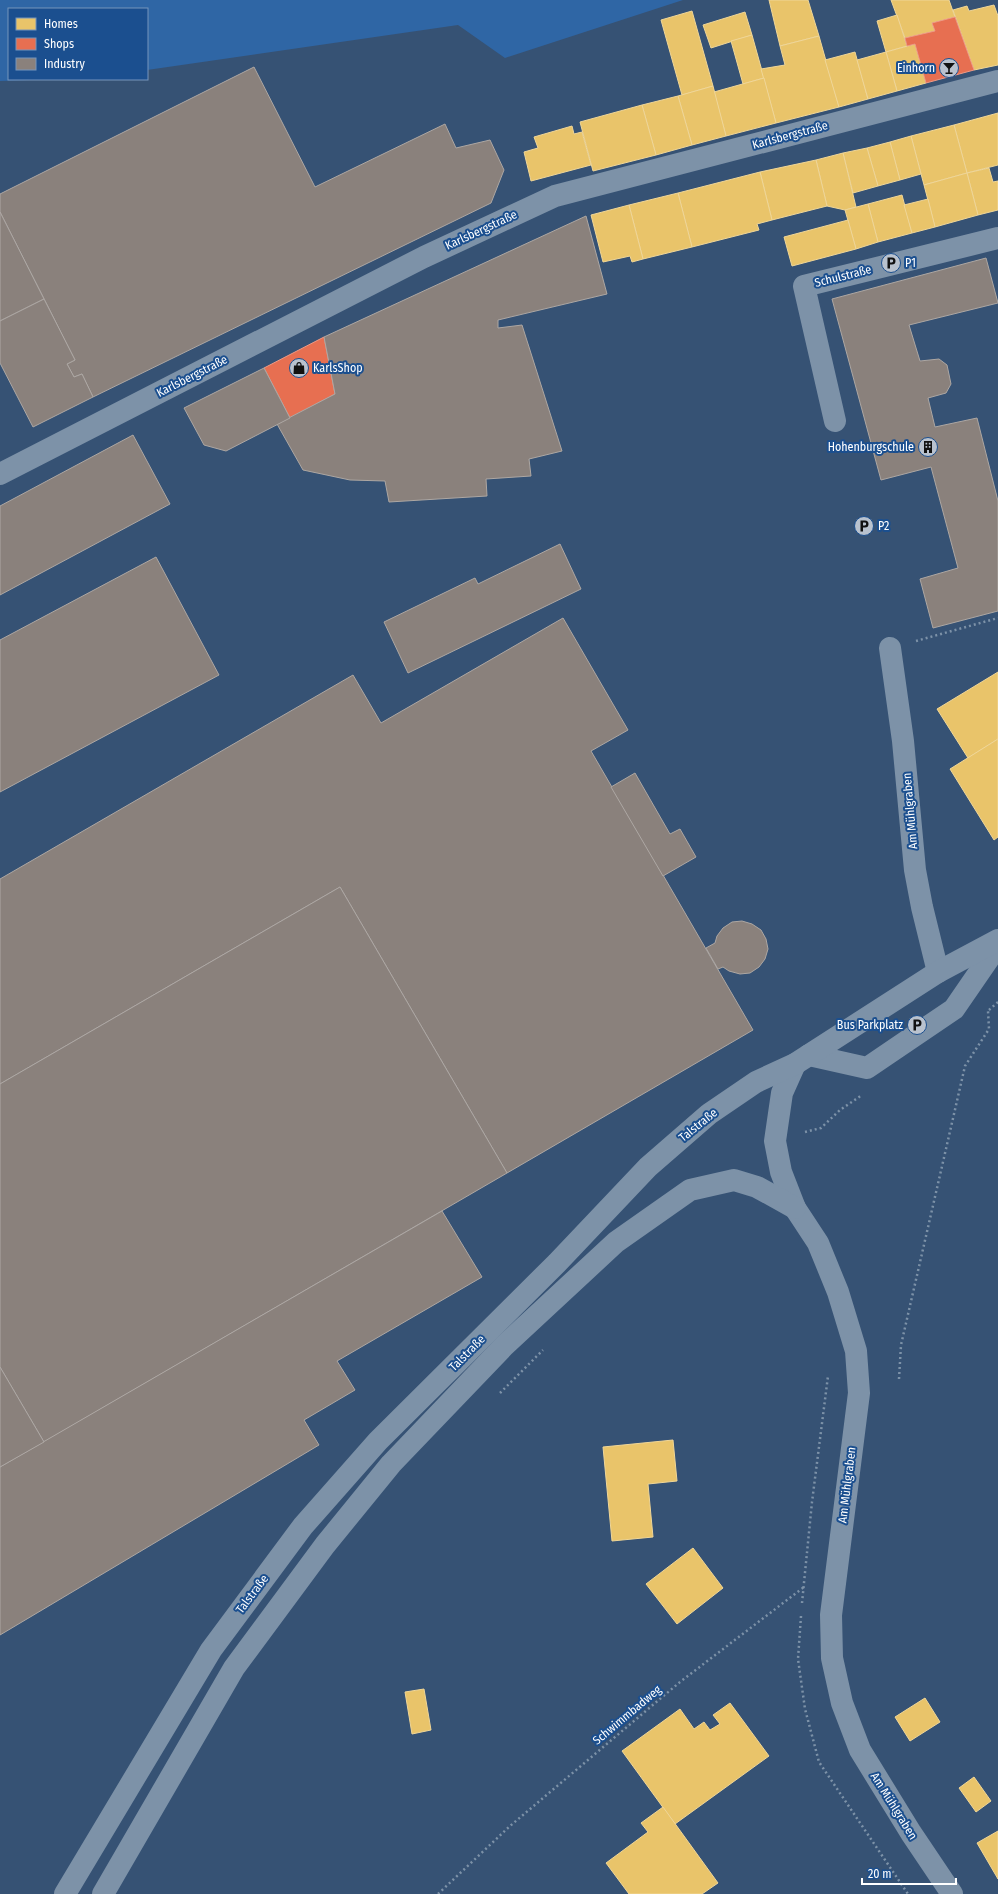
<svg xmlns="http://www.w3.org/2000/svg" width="998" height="1894" viewBox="0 0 998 1894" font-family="'Fira Sans Condensed',sans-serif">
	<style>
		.green { fill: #2f66a5 }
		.homes { fill: #e9c46a; stroke: #f0d697 }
		.shops { fill: #e76f51; stroke: #ee9a85 }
		.industry { fill: #8a817c; stroke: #ada7a3 }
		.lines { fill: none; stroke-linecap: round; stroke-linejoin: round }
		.path { stroke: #7d92a8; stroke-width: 2.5; stroke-dasharray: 2 3; stroke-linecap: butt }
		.minor { stroke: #7d92a8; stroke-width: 22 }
		.labels { text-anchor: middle; stroke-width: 4; stroke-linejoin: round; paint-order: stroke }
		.poi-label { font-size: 12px; fill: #fff; stroke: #1b4f8f; text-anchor: end }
		.street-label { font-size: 12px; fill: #fff; stroke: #1b4f8f }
	</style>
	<rect width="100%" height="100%" fill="#365274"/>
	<!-- green -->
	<path class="green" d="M 0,0 L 683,0 L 505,58 L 458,25 L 147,70 L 147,9 L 9,9 L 9,79 L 60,79 L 0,81 Z"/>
	<!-- homes -->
	<g class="homes">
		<path d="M 769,0 L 808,0 L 819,36 L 780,46 Z"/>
		<path d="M 891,0 L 949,0 L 955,17 L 932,23 L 935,31 L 905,38 Z"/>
		<path d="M 994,5 L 998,16 L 998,65 L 974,70 L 953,10 L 967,6 L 969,11 Z"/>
		<path d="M 692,11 L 713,86 L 682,95 L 661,20 Z"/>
		<path d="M 745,12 L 752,35 L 711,48 L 703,25 Z"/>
		<path d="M 897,15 L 907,46 L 886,52 L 877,21 Z"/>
		<path d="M 752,35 L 764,78 L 743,84 L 731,41 Z"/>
		<path d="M 819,36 L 839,107 L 776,123 L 761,69 L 785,65 L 780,46 Z"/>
		<path d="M 915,44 L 926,83 L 897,91 L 886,52 Z"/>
		<path d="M 855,52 L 868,99 L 839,107 L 825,60 Z"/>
		<path d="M 886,52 L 897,91 L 868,99 L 857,60 Z"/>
		<path d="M 764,78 L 776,123 L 726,136 L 714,92 Z"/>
		<path d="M 713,86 L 726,136 L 692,145 L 678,96 Z"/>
		<path d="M 678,96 L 692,145 L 656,155 L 642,105 Z"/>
		<path d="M 642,105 L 656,155 L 593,171 L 580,122 Z"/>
		<path d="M 998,113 L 998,165 L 967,173 L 954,125 Z"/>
		<path d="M 954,125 L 967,173 L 924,185 L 911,136 Z"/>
		<path d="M 572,126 L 574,134 L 582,132 L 591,165 L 531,181 L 524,152 L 538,148 L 534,137 Z"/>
		<path d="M 911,136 L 921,174 L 900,180 L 890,142 Z"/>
		<path d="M 890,142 L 900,180 L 878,186 L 867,148 Z"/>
		<path d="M 867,148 L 878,186 L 853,193 L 843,153 Z"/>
		<path d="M 843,153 L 856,207 L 845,210 L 827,206 L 816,160 Z"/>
		<path d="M 816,160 L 827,206 L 772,220 L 760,172 Z"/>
		<path d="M 989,168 L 993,182 L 998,181 L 998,210 L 978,215 L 967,173 Z"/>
		<path d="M 760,172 L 772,220 L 757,224 L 759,230 L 692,247 L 678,193 Z"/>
		<path d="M 967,173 L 978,215 L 935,227 L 924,185 Z"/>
		<path d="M 678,193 L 692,247 L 643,259 L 629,205 Z"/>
		<path d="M 902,195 L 912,233 L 878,242 L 868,204 Z"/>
		<path d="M 928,199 L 935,227 L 912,233 L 904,205 Z"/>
		<path d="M 868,204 L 878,242 L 856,249 L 845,210 Z"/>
		<path d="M 629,205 L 643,259 L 632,262 L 630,256 L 603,262 L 591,215 Z"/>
		<path d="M 848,220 L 856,249 L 792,266 L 784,237 Z"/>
		<path d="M 998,672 L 998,739 L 968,758 L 937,709 Z"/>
		<path d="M 998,739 L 998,837 L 994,840 L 950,769 Z"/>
		<path d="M 673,1440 L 677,1481 L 648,1484 L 653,1537 L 612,1541 L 603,1447 Z"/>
		<path d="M 693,1548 L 723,1588 L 677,1624 L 646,1584 Z"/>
		<path d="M 424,1689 L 431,1730 L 412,1734 L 405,1692 Z"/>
		<path d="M 925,1698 L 940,1722 L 910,1741 L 895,1717 Z"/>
		<path d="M 730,1703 L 769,1756 L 675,1824 L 622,1751 L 680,1709 L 694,1729 L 704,1722 L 710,1730 L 720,1724 L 713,1715 Z"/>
		<path d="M 974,1777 L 991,1801 L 976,1812 L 959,1788 Z"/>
		<path d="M 663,1807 L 718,1883 L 702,1894 L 629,1894 L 606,1863 L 648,1832 L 641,1823 Z"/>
		<path d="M 998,1831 L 998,1879 L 977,1843 Z"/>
	</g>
	<!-- shops -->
	<g class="shops">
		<path d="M 955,17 L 974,70 L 926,83 L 915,44 L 907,46 L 905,38 L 935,31 L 932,23 Z"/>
		<path d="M 324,337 L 335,394 L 290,418 L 264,368 Z"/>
	</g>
	<!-- industry -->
	<g class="industry">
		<path d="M 254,67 L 315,187 L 445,124 L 456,148 L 490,140 L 504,170 L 491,203 L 93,397 L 82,374 L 74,377 L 67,364 L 75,360 L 0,212 L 0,194 Z"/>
		<path d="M 0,212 L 44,299 L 0,321 Z"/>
		<path d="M 586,216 L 607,294 L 498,320 L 498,328 L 522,325 L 562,451 L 529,459 L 531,476 L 486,479 L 487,496 L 389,502 L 385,481 L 350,480 L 303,470 L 277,424 L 335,394 L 324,337 Z"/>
		<path d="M 986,258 L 998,303 L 909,325 L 920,361 L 939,359 L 947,365 L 951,384 L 946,393 L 928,398 L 935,427 L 977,418 L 998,501 L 998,611 L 933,628 L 920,579 L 958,568 L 931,467 L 881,480 L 832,299 Z"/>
		<path d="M 44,299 L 75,360 L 67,364 L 74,377 L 82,374 L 93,397 L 33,427 L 0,363 L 0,321 Z"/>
		<path d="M 264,368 L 290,418 L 226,451 L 204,445 L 184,408 Z"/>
		<path d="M 133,435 L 170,504 L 0,595 L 0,506 Z"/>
		<path d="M 560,544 L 581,589 L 408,673 L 384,622 L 475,578 L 478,584 Z"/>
		<path d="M 156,557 L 219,675 L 0,792 L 0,640 Z"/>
		<path d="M 563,618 L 628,730 L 591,751 L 753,1030 L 507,1173 L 340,887 L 0,1084 L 0,879 L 353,675 L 381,723 Z"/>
		<path d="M 635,773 L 670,834 L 680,829 L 696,857 L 663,876 L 611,787 Z"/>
		<path d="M 340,887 L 507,1173 L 44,1442 L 0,1367 L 0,1084 Z"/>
		<path d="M 742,921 L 752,924 L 761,930 L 766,939 L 768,949 L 765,959 L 759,967 L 750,973 L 740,974 L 729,971 L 723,967 L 718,969 L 706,948 L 715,943 L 717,936 L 723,928 L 732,922 Z"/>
		<path d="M 442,1211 L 482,1277 L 337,1361 L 355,1390 L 304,1420 L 319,1445 L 0,1635 L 0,1467 Z"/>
		<path d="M 0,1367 L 44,1442 L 0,1467 Z"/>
	</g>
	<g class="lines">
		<!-- path -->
		<g class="path">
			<path d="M 916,641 L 998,618"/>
			<path d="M 989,1010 L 998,1002"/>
			<path d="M 805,1132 L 821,1128 L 840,1110 L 862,1095"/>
			<path d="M 899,1379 L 901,1345 L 965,1066 L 989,1029 L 988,1011"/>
			<path d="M 500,1393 L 543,1350"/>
			<path d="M 802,1603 L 812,1502 L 828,1376"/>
			<path d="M 801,1616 L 798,1659 L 805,1709 L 819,1762 L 908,1894"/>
			<path d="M 438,1894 L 510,1826 L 680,1682 L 804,1587"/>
		</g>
		<!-- minor -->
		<g class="minor">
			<path d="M 835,421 L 804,286 L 998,238"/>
			<path d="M 0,474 L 424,257 L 555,196 L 998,81"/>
			<path d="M 890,648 L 903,741 L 915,870 L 922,907 L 938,972"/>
			<path d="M 809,1055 L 867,1068 L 954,1009 L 998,945"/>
			<path d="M 795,1064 L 782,1093 L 775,1141 L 781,1172 L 795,1208 L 818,1243 L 838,1292 L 856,1351 L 859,1393 L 831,1615 L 832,1658 L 842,1703 L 860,1750 L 911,1833 L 952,1894"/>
			<path d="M 65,1894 L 211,1650 L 303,1526 L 378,1441 L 557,1263 L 648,1167 L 709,1114 L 756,1082 L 795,1064 L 938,972 L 998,940"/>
			<path d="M 103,1894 L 234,1668 L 325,1545 L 391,1464 L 504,1346 L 616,1242 L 690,1190 L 734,1180 L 757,1187 L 795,1208"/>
		</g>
	</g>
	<!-- icons -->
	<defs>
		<symbol id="bar-disc" viewBox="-11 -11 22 22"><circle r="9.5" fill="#b9c2ce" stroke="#1b4f8f"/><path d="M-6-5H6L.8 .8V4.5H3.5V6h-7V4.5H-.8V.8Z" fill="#111"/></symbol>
		<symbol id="parking-disc" viewBox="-11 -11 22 22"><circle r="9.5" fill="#b9c2ce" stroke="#1b4f8f"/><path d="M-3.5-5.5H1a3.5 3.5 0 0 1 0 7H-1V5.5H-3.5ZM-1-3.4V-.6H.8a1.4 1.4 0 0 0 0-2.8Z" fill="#111"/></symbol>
		<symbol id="shop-disc" viewBox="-11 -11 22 22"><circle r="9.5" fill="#b9c2ce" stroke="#1b4f8f"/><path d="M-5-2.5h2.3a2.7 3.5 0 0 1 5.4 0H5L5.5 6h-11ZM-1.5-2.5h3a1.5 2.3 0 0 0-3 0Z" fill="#111"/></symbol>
		<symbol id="building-disc" viewBox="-11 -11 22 22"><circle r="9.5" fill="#b9c2ce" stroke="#1b4f8f"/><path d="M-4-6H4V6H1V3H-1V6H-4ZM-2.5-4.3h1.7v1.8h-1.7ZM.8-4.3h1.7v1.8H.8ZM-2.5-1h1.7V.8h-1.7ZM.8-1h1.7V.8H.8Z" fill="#111"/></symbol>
	</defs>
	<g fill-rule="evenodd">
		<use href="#bar-disc" x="938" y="57" width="22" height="22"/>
		<use href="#parking-disc" x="880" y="252" width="22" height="22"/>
		<use href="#shop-disc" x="288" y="357" width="22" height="22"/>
		<use href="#building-disc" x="917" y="436" width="22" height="22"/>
		<use href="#parking-disc" x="853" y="515" width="22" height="22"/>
		<use href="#parking-disc" x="906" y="1014" width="22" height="22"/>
	</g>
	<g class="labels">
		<!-- poi labels -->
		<g class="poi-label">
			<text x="935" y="72">Einhorn</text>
			<text x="905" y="267" text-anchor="start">P1</text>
			<text x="313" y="372" text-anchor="start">KarlsShop</text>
			<text x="914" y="451">Hohenburgschule</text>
			<text x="878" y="530" text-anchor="start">P2</text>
			<text x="903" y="1029">Bus Parkplatz</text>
		</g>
		<!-- street labels -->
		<g class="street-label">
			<text transform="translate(790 135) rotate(-15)" y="4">Karlsbergstraße</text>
			<text transform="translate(481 230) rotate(-25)" y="4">Karlsbergstraße</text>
			<text transform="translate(843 276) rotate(-14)" y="4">Schulstraße</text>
			<text transform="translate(192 376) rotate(-27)" y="4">Karlsbergstraße</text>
			<text transform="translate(910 811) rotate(-95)" y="4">Am Mühlgraben</text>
			<text transform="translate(698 1125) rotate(-39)" y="4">Talstraße</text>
			<text transform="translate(467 1353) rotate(-45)" y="4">Talstraße</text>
			<text transform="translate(847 1485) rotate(-83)" y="4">Am Mühlgraben</text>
			<text transform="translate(252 1594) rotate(-53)" y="4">Talstraße</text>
			<text transform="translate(627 1715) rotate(-40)" y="4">Schwimmbadweg</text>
			<text transform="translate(894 1806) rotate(58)" y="4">Am Mühlgraben</text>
		</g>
	</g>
	<!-- legend -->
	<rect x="8" y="8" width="140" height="72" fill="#1b4f8f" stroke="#7695bc"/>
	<rect x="16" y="18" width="20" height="12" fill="#e9c46a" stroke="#7695bc"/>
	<text x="44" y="28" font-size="12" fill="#ffffff">Homes</text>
	<rect x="16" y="38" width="20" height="12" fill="#e76f51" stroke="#7695bc"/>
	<text x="44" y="48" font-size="12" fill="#ffffff">Shops</text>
	<rect x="16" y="58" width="20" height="12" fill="#8a817c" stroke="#7695bc"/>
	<text x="44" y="68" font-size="12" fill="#ffffff">Industry</text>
	<!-- scale -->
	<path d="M862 1878v6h94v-6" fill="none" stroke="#ffffff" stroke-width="2"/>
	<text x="868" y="1878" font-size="12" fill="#ffffff" stroke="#1b4f8f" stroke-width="3" paint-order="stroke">20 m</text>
</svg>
